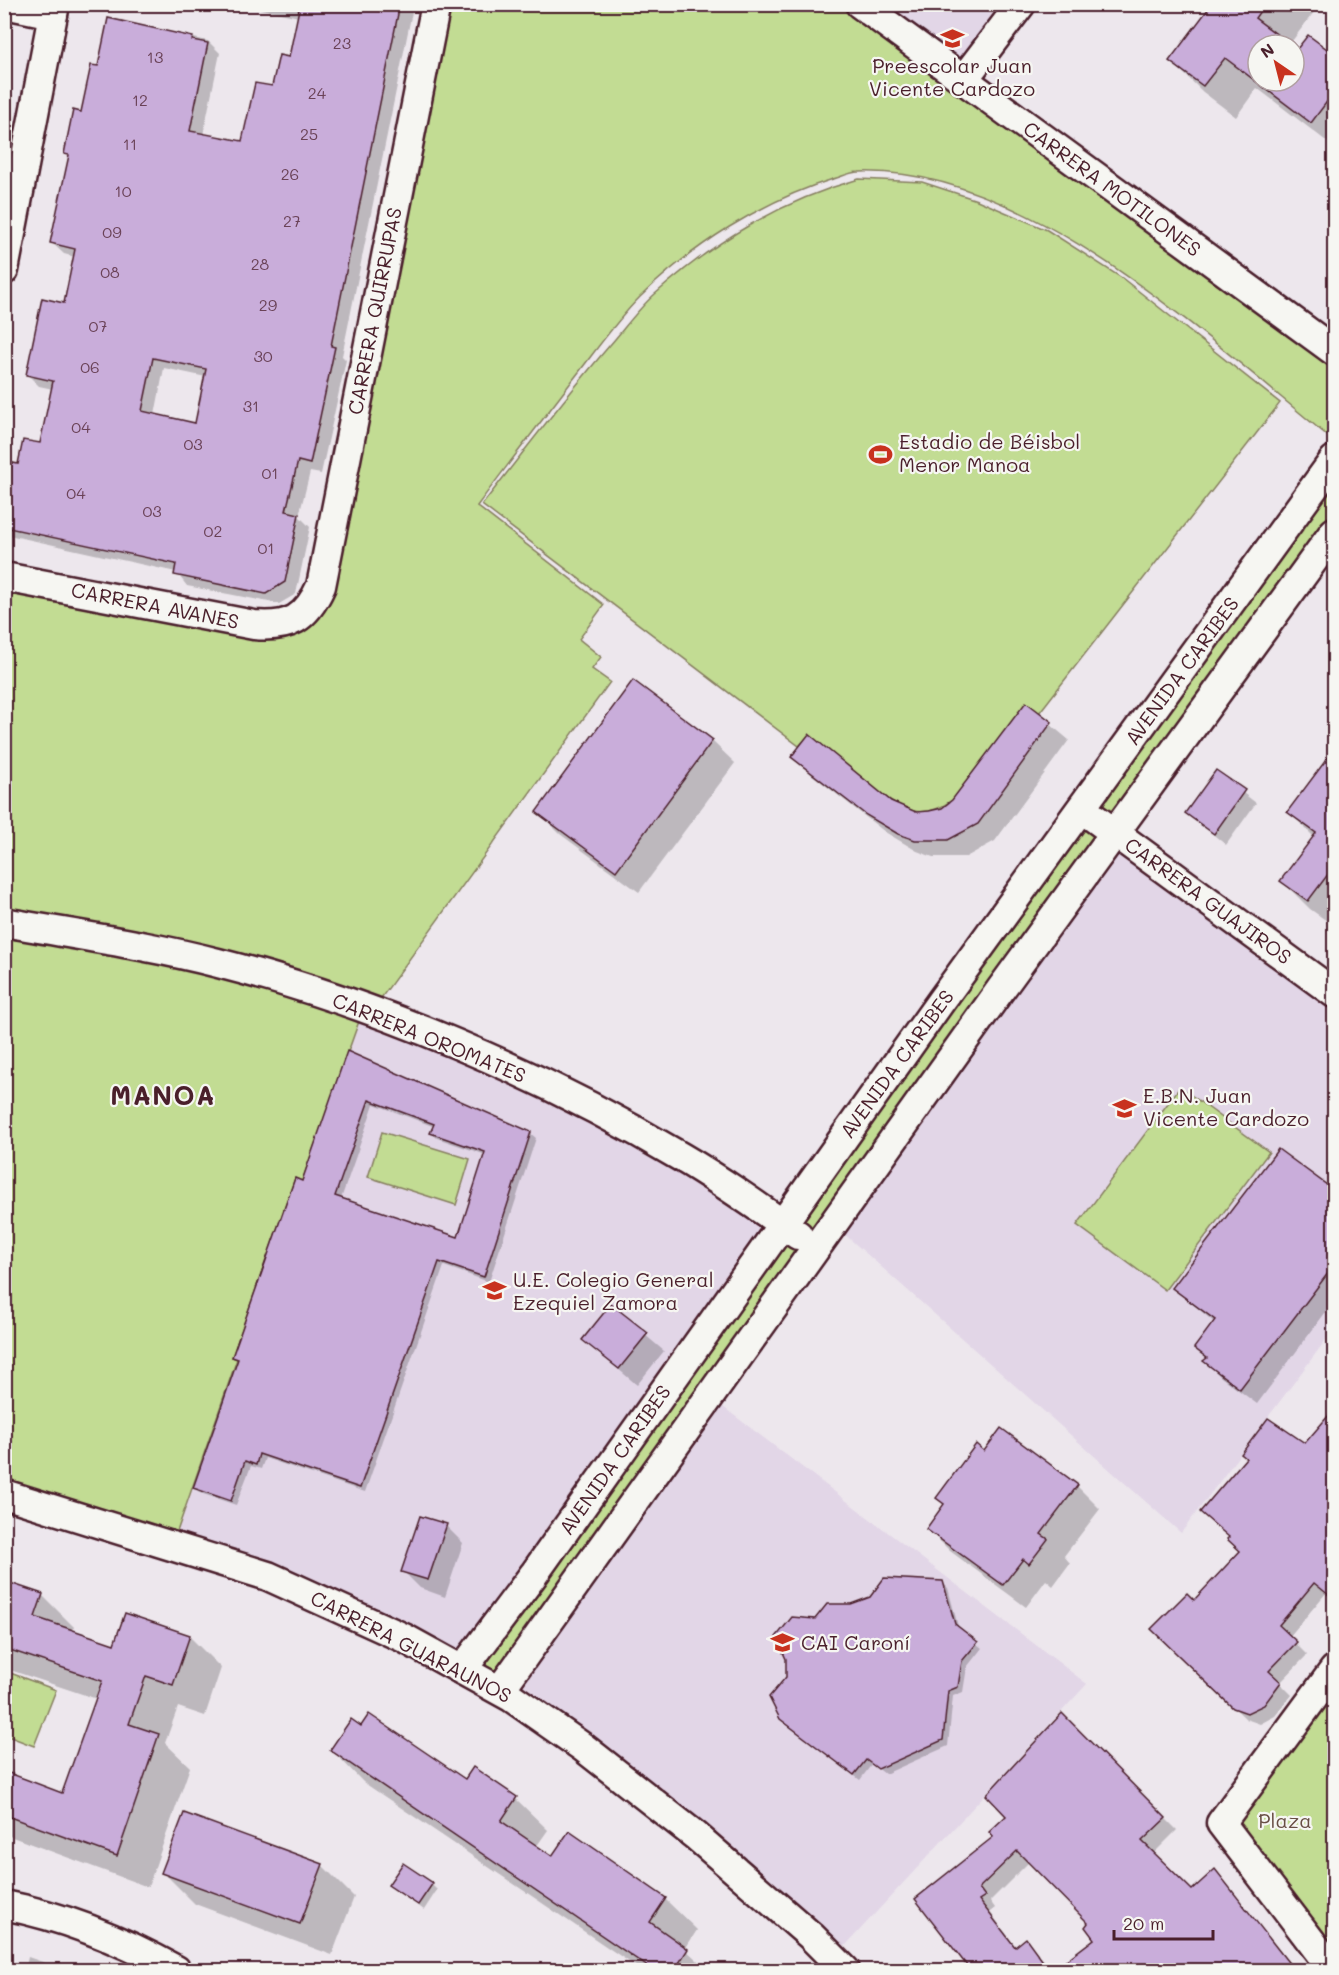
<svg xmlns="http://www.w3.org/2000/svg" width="1339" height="1975" viewBox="0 0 1339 1975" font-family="Mali,sans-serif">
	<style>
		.built { fill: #e2d6e7 }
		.green { fill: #c2dc93; stroke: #867e5f; stroke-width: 1.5 }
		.shadow { fill: #0003; fill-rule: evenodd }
		.building { fill: #c9adda; stroke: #4a1f2b; stroke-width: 1.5; fill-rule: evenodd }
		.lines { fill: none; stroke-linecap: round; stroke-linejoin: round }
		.minor-casing { stroke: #4a1f2b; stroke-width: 33 }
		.minor { stroke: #f6f6f2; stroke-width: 28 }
		.labels { text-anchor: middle; stroke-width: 4.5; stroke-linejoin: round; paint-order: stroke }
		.number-label { font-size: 16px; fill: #6a4257 }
		.poi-label { font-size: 20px; fill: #4a1f2b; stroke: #f6f6f2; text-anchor: start }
		.street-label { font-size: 20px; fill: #4a1f2b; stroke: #f6f6f2 }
		.park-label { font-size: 20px; fill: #684e45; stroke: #f6f6f2 }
		.district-label { font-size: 26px; font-weight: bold; letter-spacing: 1.5px; fill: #4a1f2b; stroke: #f6f6f2 }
	</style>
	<rect width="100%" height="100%" fill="#ede7ed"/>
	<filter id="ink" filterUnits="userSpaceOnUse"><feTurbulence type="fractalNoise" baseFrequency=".0167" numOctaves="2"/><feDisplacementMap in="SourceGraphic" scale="12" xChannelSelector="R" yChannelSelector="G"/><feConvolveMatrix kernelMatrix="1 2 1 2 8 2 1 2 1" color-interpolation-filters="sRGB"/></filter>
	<g filter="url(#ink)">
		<!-- built -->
		<g class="built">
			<path d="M 868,5 L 1015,5 L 963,73 Z"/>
			<path d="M 1115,833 L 1334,993 L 1334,1329 L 1181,1533 L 833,1224 Z"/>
			<path d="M 363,1009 L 415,1028 L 783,1224 L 462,1670 L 172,1546 L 237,1359 L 232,1357 L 295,1178 L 302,1180 Z"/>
			<path d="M 710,1397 L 1087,1684 L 833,1959 L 511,1697 Z"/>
		</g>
		<!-- green -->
		<g class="green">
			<path d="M 436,5 L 860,5 L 1334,351 L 1334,441 C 1210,341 1028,166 859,172 C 850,172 841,177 833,179 C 762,201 693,245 640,297 C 615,322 594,353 572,381 C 540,423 508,464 477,506 L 604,605 L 579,639 L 601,657 L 592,669 L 610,682 L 371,1012 L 363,1010 L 302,1181 L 295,1178 L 232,1357 L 237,1359 L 172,1546 L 5,1494 L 4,577 L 254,625 L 304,614 Z"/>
			<path d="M 859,179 L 922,182 L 977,200 L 1047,230 L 1122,278 L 1280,403 L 1039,713 L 952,800 C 941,808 927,814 913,811 C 886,805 833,753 809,735 L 799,746 L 482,505 C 524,451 565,397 610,345 C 624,329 638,309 655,294 C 716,240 781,201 859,179 Z"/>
			<path d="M 1334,460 L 1334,532 L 500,1690 L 462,1670 Z"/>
			<path d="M 1180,1087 L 1269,1152 L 1165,1290 L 1077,1225 Z"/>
			<path d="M 382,1132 L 470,1159 L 456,1205 L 368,1177 Z"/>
			<path d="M 1334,1670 L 1334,1936 L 1317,1948 L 1221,1823 Z"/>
			<path d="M 5,1671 L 56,1690 L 34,1746 L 5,1735 Z"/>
		</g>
		<!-- shadow -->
		<g class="shadow">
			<path d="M 238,4 L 413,7 L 342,356 L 346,360 L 321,474 L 310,472 L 299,516 L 310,527 L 296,594 L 279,604 L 187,586 L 176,572 L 4,534 L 4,477 L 42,445 L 53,389 L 39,386 L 28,375 L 65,305 L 75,257 L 64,254 L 52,243 L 70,157 L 66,153 L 99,68 L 109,20 L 208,41 L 220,53 L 203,135 L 243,143 L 290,59 L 299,17 ZM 164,368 L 206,377 L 196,425 L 155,415 Z"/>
			<path d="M 1214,4 L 1320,4 L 1289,45 L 1258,45 L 1258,81 L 1294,81 L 1294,49 L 1334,56 L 1334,147 L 1257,88 L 1236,117 L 1203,92 L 1171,61 Z"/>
			<path d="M 633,682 L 712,741 L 735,763 L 639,892 L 560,834 L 538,812 Z"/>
			<path d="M 1026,704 L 1069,740 L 995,841 L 966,857 L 933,857 L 917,851 L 885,832 L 811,774 L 793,756 L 915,813 L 929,812 L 942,809 L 953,801 Z"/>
			<path d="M 1216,772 L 1256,803 L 1226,845 L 1187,813 Z"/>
			<path d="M 1334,772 L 1334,926 L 1310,909 L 1282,881 L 1314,837 L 1289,812 Z"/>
			<path d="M 348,1053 L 530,1133 L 536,1138 L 489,1282 L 444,1266 L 365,1492 L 265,1458 L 261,1469 L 251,1466 L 236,1505 L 200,1493 L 195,1487 L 238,1361 L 234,1357 L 303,1183 ZM 374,1104 L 435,1127 L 432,1133 L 437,1138 L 486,1155 L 459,1239 L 341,1199 Z"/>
			<path d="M 1334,1193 L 1334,1301 L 1257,1404 L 1221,1377 L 1205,1361 L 1207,1359 L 1196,1348 L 1215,1323 L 1174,1288 Z"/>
			<path d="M 611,1306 L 664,1351 L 637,1385 L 584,1340 Z"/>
			<path d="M 1334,1379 L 1334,1392 L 1329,1386 Z"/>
			<path d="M 1334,1411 L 1334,1600 L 1326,1593 L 1289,1637 L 1307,1655 L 1280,1683 L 1292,1695 L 1275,1716 L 1260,1724 L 1246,1719 L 1165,1641 L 1194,1602 L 1242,1552 L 1305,1445 Z"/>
			<path d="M 1001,1430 L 1077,1486 L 1100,1509 L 1064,1556 L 1070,1563 L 1053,1586 L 1046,1580 L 1026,1607 L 950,1551 L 928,1529 L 945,1505 L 938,1498 L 984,1453 Z"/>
			<path d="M 446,1526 L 463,1543 L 445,1597 L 420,1588 L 403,1571 Z"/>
			<path d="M 4,1582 L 42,1595 L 74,1627 L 73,1631 L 115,1646 L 126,1615 L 190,1637 L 221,1668 L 205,1716 L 178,1707 L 165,1743 L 190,1767 L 148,1887 L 4,1834 L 4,1773 L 63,1795 L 97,1699 L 4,1668 Z"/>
			<path d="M 942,1582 L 948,1588 L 959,1630 L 982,1648 L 967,1667 L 963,1692 L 953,1696 L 948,1746 L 885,1774 L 872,1764 L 860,1780 L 788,1724 L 788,1677 L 816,1621 L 852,1606 Z"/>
			<path d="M 1062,1715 L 1177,1830 L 1153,1854 L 1192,1892 L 1215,1871 L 1295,1970 L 1055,1970 L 1097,1939 L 1090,1924 L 1029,1862 L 990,1901 L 995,1908 L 990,1912 L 1016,1947 L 1026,1940 L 1052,1970 L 973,1970 L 917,1899 L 996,1837 Z"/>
			<path d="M 332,1750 L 465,1781 L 473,1769 L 516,1799 L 548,1830 L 536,1847 L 552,1858 L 665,1899 L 697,1930 L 685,1949 L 708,1970 L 641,1970 L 363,1782 Z"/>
			<path d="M 322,1865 L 354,1897 L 332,1955 L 195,1904 L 163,1872 Z"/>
			<path d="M 390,1885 L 432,1885 L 437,1890 L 424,1910 Z"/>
			<path d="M 28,1957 L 66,1970 L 25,1970 Z"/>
		</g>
		<!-- building -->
		<g class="building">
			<path d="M 300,4 L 400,4 L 331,346 L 335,347 L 310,464 L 298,461 L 286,511 L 299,514 L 285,582 L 266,594 L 174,575 L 176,564 L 4,527 L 4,461 L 18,464 L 23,440 L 40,443 L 53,381 L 26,375 L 42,298 L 64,303 L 75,249 L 50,243 L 69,155 L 64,154 L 73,110 L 81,112 L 91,65 L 98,66 L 108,18 L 193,37 L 192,40 L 208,43 L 190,131 L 242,141 L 255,83 L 272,86 L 279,55 L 289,57 ZM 153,358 L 206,369 L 195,423 L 142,411 Z"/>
			<path d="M 1212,4 L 1265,4 L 1255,18 L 1291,45 L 1258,45 L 1258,81 L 1294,81 L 1294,47 L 1297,49 L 1308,35 L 1335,55 L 1335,91 L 1311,123 L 1225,58 L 1203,86 L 1169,61 Z"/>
			<path d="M 633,680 L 713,740 L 616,871 L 536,812 Z"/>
			<path d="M 1026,702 L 1052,722 L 978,824 L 948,840 L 915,840 L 898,834 L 866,815 L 791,757 L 809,734 L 891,801 L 916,812 L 929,811 L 942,808 L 952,800 Z"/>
			<path d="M 1335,748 L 1335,865 L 1308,901 L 1280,881 L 1316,833 L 1287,812 Z"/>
			<path d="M 1216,770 L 1245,790 L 1214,834 L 1185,813 Z"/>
			<path d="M 347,1051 L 531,1132 L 484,1277 L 439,1262 L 360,1488 L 259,1454 L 256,1465 L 245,1461 L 231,1501 L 193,1488 L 238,1359 L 232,1357 L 295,1178 L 302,1181 ZM 369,1100 L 434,1124 L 430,1133 L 485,1152 L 458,1237 L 335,1196 Z"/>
			<path d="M 1278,1149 L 1335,1191 L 1335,1264 L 1240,1389 L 1203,1361 L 1207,1358 L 1194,1348 L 1215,1320 L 1172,1288 Z"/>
			<path d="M 611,1304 L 648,1333 L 619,1369 L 582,1340 Z"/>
			<path d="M 1335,1408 L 1335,1600 L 1314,1583 L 1279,1625 L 1297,1642 L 1269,1671 L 1281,1682 L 1264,1705 L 1247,1713 L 1233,1708 L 1151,1629 L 1187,1593 L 1194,1600 L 1240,1551 L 1227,1539 L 1229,1537 L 1200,1512 L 1246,1458 L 1241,1454 L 1268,1418 L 1305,1443 Z"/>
			<path d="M 1001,1428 L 1078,1485 L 1041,1534 L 1048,1539 L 1029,1564 L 1023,1559 L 1003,1585 L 926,1529 L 944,1504 L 936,1498 L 976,1444 L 984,1451 Z"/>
			<path d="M 420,1516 L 447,1524 L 428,1580 L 401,1572 Z"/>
			<path d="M 884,1578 L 943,1581 L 955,1624 L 978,1642 L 962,1661 L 958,1687 L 948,1691 L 943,1740 L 878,1769 L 866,1760 L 854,1775 L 780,1719 L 769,1697 L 786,1677 L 786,1659 L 776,1637 L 792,1617 L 815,1619 L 827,1604 L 851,1604 L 870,1597 Z"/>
			<path d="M 4,1581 L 43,1594 L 35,1617 L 114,1644 L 125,1613 L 190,1635 L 173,1685 L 146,1676 L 129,1724 L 159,1734 L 117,1856 L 4,1815 L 4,1771 L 62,1793 L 102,1681 L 4,1648 Z"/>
			<path d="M 1062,1713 L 1166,1818 L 1142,1841 L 1192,1890 L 1215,1869 L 1295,1971 L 1052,1971 L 1094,1939 L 1085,1927 L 1088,1923 L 1017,1851 L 979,1888 L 985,1896 L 979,1900 L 1015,1947 L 1026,1938 L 1050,1971 L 971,1971 L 915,1899 L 993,1837 L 989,1832 L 1006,1816 L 986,1795 Z"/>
			<path d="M 369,1714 L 465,1779 L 473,1767 L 517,1797 L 501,1821 L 552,1856 L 569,1831 L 666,1898 L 650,1922 L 688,1949 L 674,1971 L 654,1971 L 330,1750 L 351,1719 L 361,1726 Z"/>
			<path d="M 184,1813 L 323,1864 L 300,1924 L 161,1873 Z"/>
			<path d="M 403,1863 L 433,1883 L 418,1905 L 388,1885 Z"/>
		</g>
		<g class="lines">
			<defs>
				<g id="minor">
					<path d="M 5,4 L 53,14"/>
					<path d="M 860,4 L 1334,351"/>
					<path d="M 963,80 L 1021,4"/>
					<path d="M 4,270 L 55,4"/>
					<path d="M 4,577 L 254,625 C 290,628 306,619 321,586 L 436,4"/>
					<path d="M 1082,809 L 1334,993"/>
					<path d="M 4,922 C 76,935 148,945 218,963 C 375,1003 542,1074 681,1157 C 722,1181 760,1208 798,1235"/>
					<path d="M 4,1494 L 268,1576 L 404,1638 L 511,1697 L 584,1748 L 696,1836 L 811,1936 L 845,1970"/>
					<path d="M 462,1670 L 534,1574 L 941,1001 L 1334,460"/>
					<path d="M 500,1690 L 1001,989 L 1334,532"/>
					<path d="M 4,1905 C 66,1917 122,1940 176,1970"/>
					<path d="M 1333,1970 L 1221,1823 L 1334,1670"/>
				</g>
			</defs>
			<!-- minor casing -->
			<use href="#minor" class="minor-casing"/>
			<!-- minor -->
			<use href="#minor" class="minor"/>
		</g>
	</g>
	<!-- icons -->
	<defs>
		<symbol id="school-bare" viewBox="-9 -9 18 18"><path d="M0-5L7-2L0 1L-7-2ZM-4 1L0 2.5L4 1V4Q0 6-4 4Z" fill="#c8321e" stroke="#f6f6f2" stroke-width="2.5" paint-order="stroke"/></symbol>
		<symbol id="stadium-bare" viewBox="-9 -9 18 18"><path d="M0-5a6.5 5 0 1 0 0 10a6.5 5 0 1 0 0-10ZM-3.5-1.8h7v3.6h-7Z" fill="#c8321e" stroke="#f6f6f2" stroke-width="2.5" paint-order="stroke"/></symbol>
		<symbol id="university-bare" viewBox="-9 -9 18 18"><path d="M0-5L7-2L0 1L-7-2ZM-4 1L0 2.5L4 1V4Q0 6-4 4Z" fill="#c8321e" stroke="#f6f6f2" stroke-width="2.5" paint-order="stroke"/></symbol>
	</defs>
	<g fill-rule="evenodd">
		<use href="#school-bare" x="936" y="22" width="33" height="33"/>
		<use href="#stadium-bare" x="864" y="438" width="33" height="33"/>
		<use href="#school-bare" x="1108" y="1092" width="33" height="33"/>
		<use href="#school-bare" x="478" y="1274" width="33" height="33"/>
		<use href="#university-bare" x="766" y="1626" width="33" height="33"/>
	</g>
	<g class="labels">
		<!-- number labels -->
		<g class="number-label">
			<text x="342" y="49">23</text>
			<text x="155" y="63">13</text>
			<text x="317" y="99">24</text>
			<text x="140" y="106">12</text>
			<text x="309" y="140">25</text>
			<text x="130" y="150">11</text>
			<text x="290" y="180">26</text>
			<text x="123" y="197">10</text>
			<text x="292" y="227">27</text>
			<text x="112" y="238">09</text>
			<text x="260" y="270">28</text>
			<text x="110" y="278">08</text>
			<text x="268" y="311">29</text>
			<text x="98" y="332">07</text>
			<text x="263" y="362">30</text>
			<text x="90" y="373">06</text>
			<text x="251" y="412">31</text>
			<text x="81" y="433">04</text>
			<text x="193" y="450">03</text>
			<text x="270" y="479">01</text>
			<text x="76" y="499">04</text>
			<text x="152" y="517">03</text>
			<text x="213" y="537">02</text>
			<text x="266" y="554">01</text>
		</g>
		<!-- poi labels -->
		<g class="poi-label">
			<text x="952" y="73" text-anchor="middle">Preescolar Juan<tspan x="952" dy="23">Vicente Cardozo</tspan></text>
			<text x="899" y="449">Estadio de Béisbol<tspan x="899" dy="23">Menor Manoa</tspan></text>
			<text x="1143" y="1103">E.B.N. Juan<tspan x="1143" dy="23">Vicente Cardozo</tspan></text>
			<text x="513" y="1287">U.E. Colegio General<tspan x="513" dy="23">Ezequiel Zamora</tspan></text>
			<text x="801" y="1650">CAI Caroní</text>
		</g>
		<!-- street labels -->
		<g class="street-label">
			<text transform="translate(1112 189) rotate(36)" y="7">CARRERA MOTILONES</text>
			<text transform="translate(375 311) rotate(-79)" y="7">CARRERA QUIRRUPAS</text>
			<text transform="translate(155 606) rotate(11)" y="7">CARRERA AVANES</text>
			<text transform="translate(1182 671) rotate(-54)" y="7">AVENIDA CARIBES</text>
			<text transform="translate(1208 901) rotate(36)" y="7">CARRERA GUAJIROS</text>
			<text transform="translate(429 1038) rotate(22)" y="7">CARRERA OROMATES</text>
			<text transform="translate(897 1064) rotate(-54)" y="7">AVENIDA CARIBES</text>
			<text transform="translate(615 1460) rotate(-55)" y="7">AVENIDA CARIBES</text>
			<text transform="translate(411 1647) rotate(27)" y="7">CARRERA GUARAUNOS</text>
		</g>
		<!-- park labels -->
		<g class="park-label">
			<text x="1285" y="1828">Plaza</text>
		</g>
		<!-- district labels -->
		<g class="district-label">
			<text x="163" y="1105">MANOA</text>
		</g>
	</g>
	<!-- margin -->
	<rect width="1339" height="1975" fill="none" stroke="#f6f6f2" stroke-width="24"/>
	<rect x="12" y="12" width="1315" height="1951" fill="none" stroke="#4a1f2b" stroke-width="2" filter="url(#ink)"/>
	<!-- north arrow -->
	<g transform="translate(1276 63) rotate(325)"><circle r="28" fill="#f6f6f2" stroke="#b1a0a2" stroke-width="1.5"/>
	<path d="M0-4.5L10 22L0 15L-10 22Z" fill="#c8321e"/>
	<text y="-9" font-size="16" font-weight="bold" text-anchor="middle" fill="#4a1f2b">N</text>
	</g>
	<!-- scale -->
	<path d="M1114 1930v9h99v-9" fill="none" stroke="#4a1f2b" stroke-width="3"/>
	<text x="1123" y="1930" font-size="18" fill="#4a1f2b" stroke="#f6f6f2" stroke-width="4.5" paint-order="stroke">20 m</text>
</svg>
